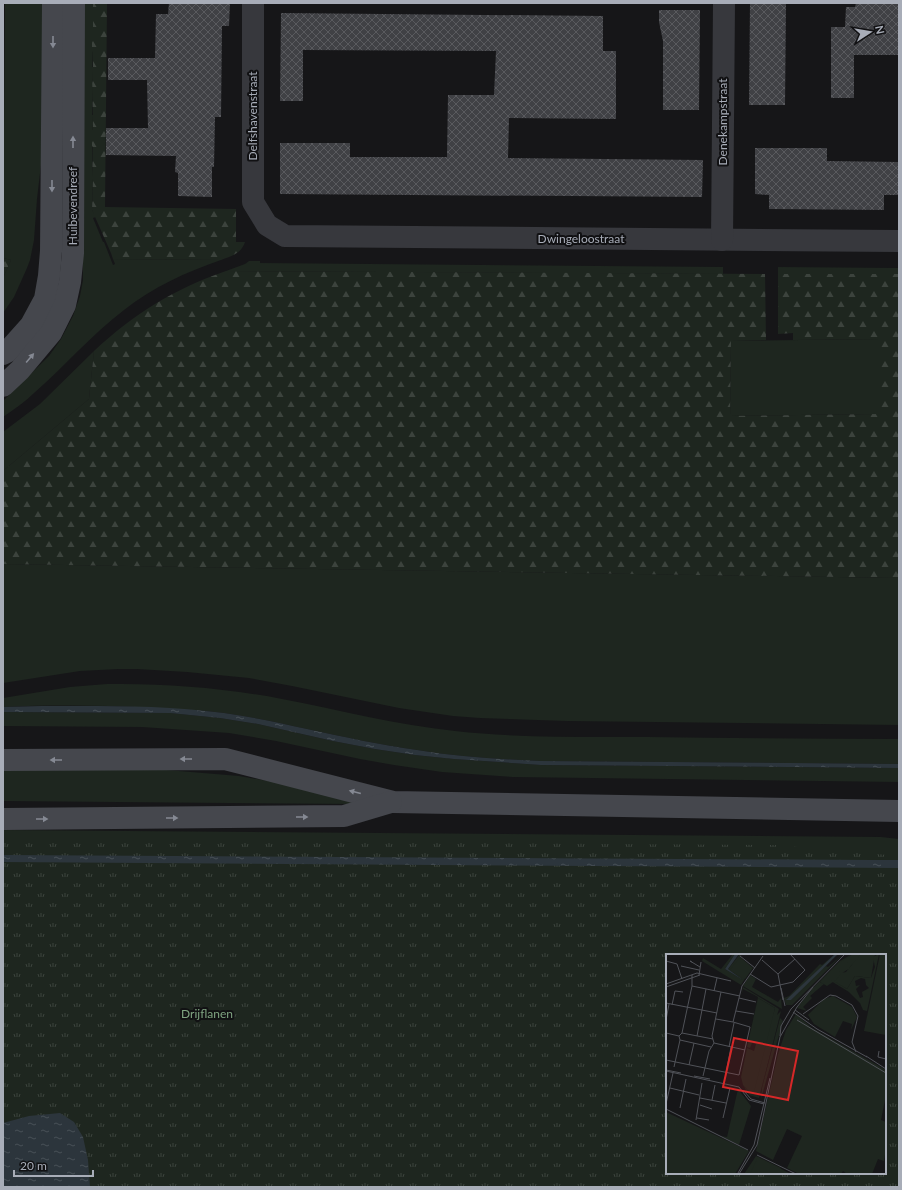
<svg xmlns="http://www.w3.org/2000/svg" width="902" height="1190" viewBox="0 0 902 1190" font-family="Lato,sans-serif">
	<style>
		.grass { fill: #1e261f }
		.forest { fill: url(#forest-firs) }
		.park { fill: url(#park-tufts); fill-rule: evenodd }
		.water { fill: url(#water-ripples) }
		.building { fill: url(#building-cross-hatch) }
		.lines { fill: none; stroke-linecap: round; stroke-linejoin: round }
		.street { stroke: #37383d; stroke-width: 22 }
		.secondary { stroke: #45474d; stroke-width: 22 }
		.oneway { fill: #858993 }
		.labels { text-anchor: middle; stroke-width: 4; stroke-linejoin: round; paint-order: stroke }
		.street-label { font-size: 12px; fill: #a8adb8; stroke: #111113 }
		.park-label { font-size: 12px; fill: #7fa381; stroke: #111113 }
		.inset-road { fill: none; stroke: #505258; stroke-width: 1 }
		.view { fill: #d62828; fill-opacity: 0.15; stroke: #d62828; stroke-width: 2 }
		.inset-edge { fill: none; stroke: #a8adb8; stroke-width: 2 }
	</style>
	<defs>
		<pattern id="forest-firs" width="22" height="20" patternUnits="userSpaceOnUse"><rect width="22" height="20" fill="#1e261f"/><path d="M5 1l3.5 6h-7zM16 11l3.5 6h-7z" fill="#3c433d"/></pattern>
		<pattern id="park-tufts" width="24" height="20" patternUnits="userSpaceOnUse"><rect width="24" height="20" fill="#1e261f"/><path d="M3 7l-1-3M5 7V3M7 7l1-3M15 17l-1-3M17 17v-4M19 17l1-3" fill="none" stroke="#3c433d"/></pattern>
		<pattern id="water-ripples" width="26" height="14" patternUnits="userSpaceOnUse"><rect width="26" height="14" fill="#2c353c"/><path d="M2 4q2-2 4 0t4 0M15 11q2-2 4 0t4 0" fill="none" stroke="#485056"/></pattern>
		<pattern id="building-cross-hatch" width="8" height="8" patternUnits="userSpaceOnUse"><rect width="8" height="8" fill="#404145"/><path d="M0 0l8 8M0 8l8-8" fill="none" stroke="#595a5e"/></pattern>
	</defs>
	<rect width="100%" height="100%" fill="#161618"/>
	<!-- grass -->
	<g class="grass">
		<path d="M 5,3 L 45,3 L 43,147 L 37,199 L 34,240 L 30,260 L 27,268 L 14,297 L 3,313 L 3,278 L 11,260 L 3,258 Z"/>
		<path d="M 81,3 L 94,3 L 92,83 L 93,83 L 92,115 L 93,115 L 92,178 L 93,178 L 92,210 L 96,217 L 93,218 L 103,242 L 104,242 L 113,265 L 115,264 L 113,259 L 221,260 C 186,272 153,287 124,310 C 91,335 65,366 34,393 C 25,402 14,409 3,417 L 3,401 L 49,356 L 61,339 L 73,316 L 80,296 L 83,280 L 83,260 Z"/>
		<path d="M 249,261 L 260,261 L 260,263 L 723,267 L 723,274 L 226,271 L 245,264 Z"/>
		<path d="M 778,267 L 899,268 L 899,274 L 778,274 Z"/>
		<path d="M 878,339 L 879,414 L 730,416 L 731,341 Z"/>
		<path d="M 94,351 L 89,399 L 3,471 L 3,432 L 40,404 Z"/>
		<path d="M 3,564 L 899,578 L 899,725 L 567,721 L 480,718 L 453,716 L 399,708 L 292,686 L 249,678 L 187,672 L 137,669 L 118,669 L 80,671 L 3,683 Z"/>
		<path d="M 107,684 C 165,683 225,688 282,699 C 340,710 397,725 455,731 C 518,738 583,737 647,737 C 731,738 815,739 899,739 L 899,764 L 541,761 C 500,759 458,757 417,750 C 381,745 344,737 307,729 C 280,723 252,717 224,713 C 200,710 176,709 151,708 C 102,705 52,705 3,707 L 3,698 L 70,687 Z"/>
		<path d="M 3,712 L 170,713 L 220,718 L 258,724 L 333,741 L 375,749 L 415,755 L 454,759 L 541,765 L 899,768 L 899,782 L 513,777 L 442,772 L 394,765 L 360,759 L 276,741 L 229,733 L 142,727 L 3,726 Z"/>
		<path d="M 3,769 L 167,770 L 239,776 L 354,796 L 353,804 L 3,801 Z"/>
		<path d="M 3,830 L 881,837 L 899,839 L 899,860 L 3,855 Z"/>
	</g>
	<!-- forest -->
	<g class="forest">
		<path d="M 94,3 L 107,3 L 105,207 L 236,209 L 236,242 L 245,242 C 241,254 231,256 221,260 L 113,259 L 111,253 L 92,210 L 93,179 L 92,178 L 93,147 L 92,146 L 92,130 L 93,130 L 92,67 L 93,67 L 93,52 L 92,51 L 92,35 L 93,35 L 93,4 Z"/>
		<path d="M 3,258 L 11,260 L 3,278 Z"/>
		<path d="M 226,271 L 765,274 L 766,340 L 731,341 L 730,416 L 878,414 L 878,339 L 793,340 L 793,333 L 778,334 L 778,274 L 899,274 L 899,578 L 3,564 L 3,471 L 89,399 L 94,351 C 135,313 174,289 226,271 Z"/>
	</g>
	<!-- park -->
	<path class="park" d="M 3,840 L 775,845 L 899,856 L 899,1187 L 3,1187 ZM 667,955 L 885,955 L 885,1173 L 667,1173 Z"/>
	<!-- water -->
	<g class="water">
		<path d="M 42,706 C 103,706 164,705 224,713 C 252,717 280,723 307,729 C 344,737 381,745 417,750 C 458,757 500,759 541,761 L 899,764 L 899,768 L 541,765 L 454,759 L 415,755 L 375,749 L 333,741 L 258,724 L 220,718 L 170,713 L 3,712 L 3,707 Z"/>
		<path d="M 3,855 L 871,860 L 899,860 L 899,868 L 3,862 Z"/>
		<path d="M 60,1113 L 74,1122 L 83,1137 L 88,1160 L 90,1187 L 3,1187 L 3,1123 L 29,1116 Z"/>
	</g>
	<!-- building -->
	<g class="building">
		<path d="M 169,3 L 230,3 L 229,26 L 222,26 L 221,117 L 215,117 L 214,167 L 212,167 L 212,197 L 178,196 L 178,173 L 175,172 L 176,156 L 106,155 L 106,128 L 148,128 L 147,80 L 108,80 L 108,58 L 155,58 L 156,14 L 168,14 Z"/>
		<path d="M 750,3 L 786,3 L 785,105 L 749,105 Z"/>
		<path d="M 856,3 L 899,3 L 899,55 L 854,55 L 854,98 L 831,98 L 831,27 L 845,27 L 846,7 L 855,7 Z"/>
		<path d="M 659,10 L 700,10 L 699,110 L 663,110 L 663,41 L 659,22 Z"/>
		<path d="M 281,13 L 603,16 L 603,51 L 616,51 L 616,119 L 509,118 L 508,158 L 703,160 L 702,197 L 280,194 L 280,143 L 350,143 L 350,157 L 447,157 L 448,95 L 494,95 L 496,51 L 303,50 L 303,101 L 280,101 Z"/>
		<path d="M 755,148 L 827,148 L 827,161 L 899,162 L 899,195 L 884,195 L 884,210 L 769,209 L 769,195 L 755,194 Z"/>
	</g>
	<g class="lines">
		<!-- street -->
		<g class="street">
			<path d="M 253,3 L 253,202 L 267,225 L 285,236 L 899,241"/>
			<path d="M 722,240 L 724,3"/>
		</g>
		<!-- secondary -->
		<g class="secondary">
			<path d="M 3,354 L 7,352 L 31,325 L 45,299 L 49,276 L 51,251 L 53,3"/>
			<path d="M 3,386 L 20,370 L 51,333 L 65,305 L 70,282 L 73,253 L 74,3"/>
			<path d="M 3,760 L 225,759 L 393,802 L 899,811"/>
			<path d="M 3,819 L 344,816 L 391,802"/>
		</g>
	</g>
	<!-- one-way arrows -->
	<defs><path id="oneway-solid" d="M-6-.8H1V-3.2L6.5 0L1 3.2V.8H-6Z"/></defs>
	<g class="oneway">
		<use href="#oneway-solid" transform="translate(53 42) rotate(90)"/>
		<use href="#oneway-solid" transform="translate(73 142) rotate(-90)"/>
		<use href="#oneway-solid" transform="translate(52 186) rotate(90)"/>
		<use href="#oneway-solid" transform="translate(30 358) rotate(-50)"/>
		<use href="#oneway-solid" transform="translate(186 759) rotate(180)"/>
		<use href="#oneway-solid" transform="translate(56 760) rotate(180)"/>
		<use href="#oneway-solid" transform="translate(355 792) rotate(-166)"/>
		<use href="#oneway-solid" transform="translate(302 817)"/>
		<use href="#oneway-solid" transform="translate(172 818)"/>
		<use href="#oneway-solid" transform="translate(42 819)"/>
	</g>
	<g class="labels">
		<!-- street labels -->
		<g class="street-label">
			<text transform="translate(253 116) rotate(-90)" y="4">Delfshavenstraat</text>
			<text transform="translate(723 122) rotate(-90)" y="4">Denekampstraat</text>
			<text transform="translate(73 206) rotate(-90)" y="4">Huibevendreef</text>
			<text x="581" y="243">Dwingeloostraat</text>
		</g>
		<!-- park labels -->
		<g class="park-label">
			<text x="207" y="1018">Drijflanen</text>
		</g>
	</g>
	<!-- overview -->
	<g transform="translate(666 954)">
		<rect width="220" height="220" fill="#161618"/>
		<path d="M 67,0 L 69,0 L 59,15 L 77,26 L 62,15 L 74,0 L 81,21 L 75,31 L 36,7 L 37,4 L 55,15 ZM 169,0 L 124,44 L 120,44 L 125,46 L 152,18 L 160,12 L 162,13 L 177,0 L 126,51 L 120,51 L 118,44 L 123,42 L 154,10 L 156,11 ZM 186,0 L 154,28 L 161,31 L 158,30 L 144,42 L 146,44 L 137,53 L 141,57 L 131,54 L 146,35 L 174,7 ZM 194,0 L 209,0 L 205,24 L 189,22 L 181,35 L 167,27 L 175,19 L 180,18 ZM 84,21 L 90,25 L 86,33 L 112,48 L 115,44 L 116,55 L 77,32 ZM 77,33 L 113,55 L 111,61 L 115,57 L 93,144 L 83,141 L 77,131 L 83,138 L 109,54 L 92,44 L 81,93 L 92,43 L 77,35 L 75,44 ZM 114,64 L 117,67 L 95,145 L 96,134 Z" fill="#1e261f"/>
		<path d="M 187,0 L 191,0 L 183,15 L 175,19 L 170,26 L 161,32 L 154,28 L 174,8 ZM 167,42 L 186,53 L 191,63 L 185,76 L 186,70 L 177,67 L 169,83 L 148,70 L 142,61 L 158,45 ZM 92,44 L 109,54 L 87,142 L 77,131 L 75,123 L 81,94 L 88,97 L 90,90 L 86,89 L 84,94 L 81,93 ZM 72,135 L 85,152 L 73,191 L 55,182 L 61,183 ZM 90,202 L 115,214 L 113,220 L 78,220 Z" fill="#1e261f"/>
		<path d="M 189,0 L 194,0 L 191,6 L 168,27 L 181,35 L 189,22 L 205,24 L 209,13 L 207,3 L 213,0 L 201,57 L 197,56 L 194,49 L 183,38 L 165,27 ZM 195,24 L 199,25 L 200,31 L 203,34 L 196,38 L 197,43 L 194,44 L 190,35 L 194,31 L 190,32 L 189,27 Z" fill="#1e261f" fill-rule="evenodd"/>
		<path d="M 74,3 L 87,14 L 79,25 L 64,16 ZM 130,60 L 146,74 L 220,116 L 220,141 L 215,166 L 220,168 L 220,195 L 218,207 L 212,205 L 206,220 L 181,220 L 177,217 L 175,220 L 133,220 L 121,214 L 136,182 L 121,175 L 107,206 L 90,197 L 112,100 L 120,76 ZM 0,158 L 83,197 L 69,220 L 0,220 ZM 92,203 L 125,220 L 84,220 Z" fill="#1e261f"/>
		<path d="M 214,0 L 220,0 L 220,81 L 198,77 Z" fill="#1e261f"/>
		<path d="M 69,0 L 73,0 L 62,15 L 77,26 L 59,15 ZM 169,0 L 172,0 L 125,46 L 120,46 Z" fill="#2c353c"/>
		<path class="inset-road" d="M 74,2 L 89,14M 96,6 L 112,20 L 117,46M 0,7 L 11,10 L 16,25M 26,8 L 24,7 L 34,13M 15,12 L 33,16M 84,20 L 105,33 L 127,28 L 139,16 L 124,0M 112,20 L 129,5M 33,21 L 35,8M 0,30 L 31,19 L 65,27M 26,32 L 74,42M 0,33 L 34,21M 115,34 L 119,52M 48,37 L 51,24M 73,44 L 90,48M 0,49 L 51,59M 6,51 L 9,37 L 17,38M 129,56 L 143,66M 70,57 L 88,60M 127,58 L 151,75 L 201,103M 137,60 L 164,41 L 170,42 L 186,51 L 192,62 L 186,88 L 190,98M 50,65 L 67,68 L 76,32 L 97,2M 0,66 L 3,50M 131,66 L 220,119M 0,79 L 13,82M 16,79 L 47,85M 31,82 L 40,35M 114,82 L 115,72 L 125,55 L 179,0M 14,86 L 45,93M 48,89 L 79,96M 63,93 L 68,69M 213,97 L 212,103 L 220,105M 200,102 L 220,115M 0,106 L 73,121 L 84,73 L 67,68M 23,111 L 28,89M 8,113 L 14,86 L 13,82 L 16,79 L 26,32 L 26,21M 0,116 L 15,119M 0,117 L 73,133 L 83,146 L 98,150M 60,119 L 65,93M 28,122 L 44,125M 37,122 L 43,97 L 48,89 L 46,82 L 55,38M 4,134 L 33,141M 78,137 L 85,145 L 99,149M 34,144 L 60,149M 46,146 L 49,131M 0,150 L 7,119M 34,151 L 46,155M 14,154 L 20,125M 0,155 L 82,196M 31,164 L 43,166M 57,164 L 64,134M 30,166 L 36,129M 91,201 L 130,220M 72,219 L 88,191 L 104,124M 73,220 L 91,191 L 114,83 L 131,53 L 147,33"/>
		<path class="view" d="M 68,84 L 132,97 L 122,146 L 57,133 Z"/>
		<rect width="220" height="220" class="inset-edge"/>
	</g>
	<!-- border -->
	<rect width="902" height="1190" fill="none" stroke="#a8adb8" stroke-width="8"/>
	<!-- north arrow -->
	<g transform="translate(870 32) rotate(78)" stroke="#111113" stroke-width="3" paint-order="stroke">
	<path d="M0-3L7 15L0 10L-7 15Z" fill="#a8adb8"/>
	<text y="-6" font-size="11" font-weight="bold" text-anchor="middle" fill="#a8adb8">N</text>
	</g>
	<!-- scale -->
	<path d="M14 1170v6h79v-6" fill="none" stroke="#a8adb8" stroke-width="2"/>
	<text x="20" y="1170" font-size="12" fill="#a8adb8" stroke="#111113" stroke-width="3" paint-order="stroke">20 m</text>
</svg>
